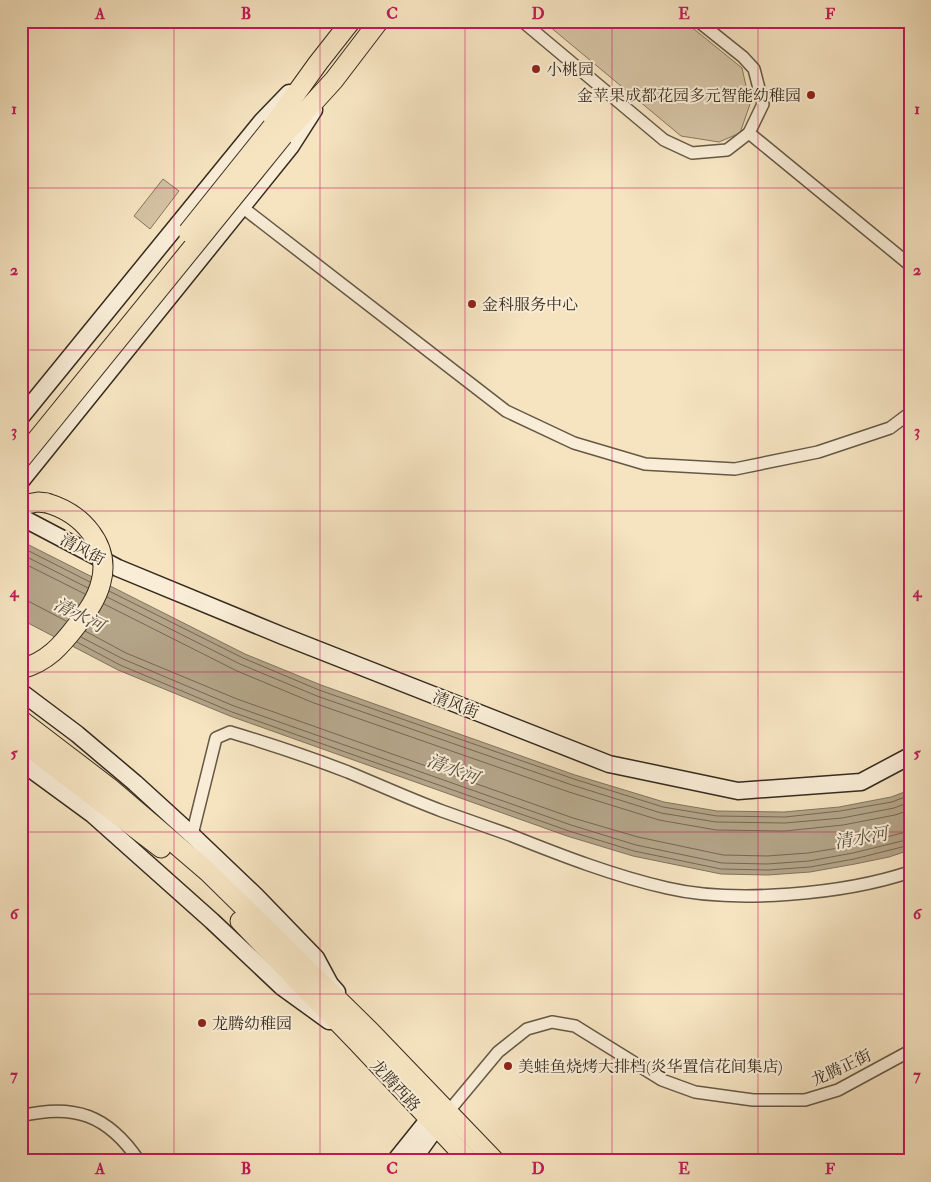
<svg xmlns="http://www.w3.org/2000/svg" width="931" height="1182" viewBox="0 0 931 1182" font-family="'IM FELL Double Pica','Noto Serif SC',serif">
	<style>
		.green { fill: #d5c4a5; stroke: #857761 }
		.water { fill: #b4a589; stroke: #81745e }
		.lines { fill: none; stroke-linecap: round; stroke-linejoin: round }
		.shore { stroke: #746853; stroke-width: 1 }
		.street-casing { stroke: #655846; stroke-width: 14 }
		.secondary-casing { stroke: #352a1d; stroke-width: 19 }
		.primary-casing { stroke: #352a1d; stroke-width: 21 }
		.street { stroke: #f9edd7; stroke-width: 11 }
		.secondary { stroke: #f9edd7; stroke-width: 16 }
		.primary { stroke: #f6e4c1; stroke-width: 19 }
		.primary-bridge-casing { stroke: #352a1d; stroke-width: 21; stroke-linecap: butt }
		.primary-bridge { stroke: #f6e4c1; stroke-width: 19 }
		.grid { fill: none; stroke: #c2185b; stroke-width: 1; stroke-opacity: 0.55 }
		.poi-dot { fill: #8f2418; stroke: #f9edd7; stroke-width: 2 }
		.labels { text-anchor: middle; stroke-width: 4; stroke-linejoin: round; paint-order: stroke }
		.poi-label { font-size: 16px; fill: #352a1d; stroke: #f9edd7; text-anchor: start }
		.street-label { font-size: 16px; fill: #352a1d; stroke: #f9edd7 }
		.water-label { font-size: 18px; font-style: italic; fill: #5b4f3d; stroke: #f9edd7 }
		.neatline { fill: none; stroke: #c2185b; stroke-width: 2 }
		.grid-label { font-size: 16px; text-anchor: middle; font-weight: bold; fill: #c2185b }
	</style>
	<rect width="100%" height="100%" fill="#f6e4c1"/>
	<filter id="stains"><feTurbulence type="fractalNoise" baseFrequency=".004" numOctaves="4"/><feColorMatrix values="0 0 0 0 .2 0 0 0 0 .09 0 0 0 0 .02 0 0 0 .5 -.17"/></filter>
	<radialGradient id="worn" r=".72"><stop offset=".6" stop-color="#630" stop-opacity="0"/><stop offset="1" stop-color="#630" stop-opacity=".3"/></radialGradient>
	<!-- green -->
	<g class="green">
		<path d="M 543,21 L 684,21 L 742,68 L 750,104 L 740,133 L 719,142 L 681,136 Z"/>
		<path d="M 163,179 L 179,191 L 150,229 L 134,216 Z"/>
	</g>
	<!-- water -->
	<path class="water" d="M 21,541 L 245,654 L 321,685 L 575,775 L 664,802 L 717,811 L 784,812 L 839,807 L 891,797 L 910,790 L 910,850 L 889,857 L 855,864 L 810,872 L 768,875 L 721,874 L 633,856 L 567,836 L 230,716 L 118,670 L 28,623 L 21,618 Z"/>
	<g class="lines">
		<!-- shore -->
		<g class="shore">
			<path d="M 21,547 L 90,582"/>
			<path d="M 21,554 L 88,588"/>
			<path d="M 21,562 L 85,594"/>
			<path d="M 109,591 L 243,658 L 319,690 L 574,779 L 663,807 L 717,816 L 785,817 L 840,811 L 892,802 L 910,795"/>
			<path d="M 107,597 L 240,664 L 317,696 L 572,785 L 661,813 L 716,822 L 785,823 L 842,818 L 894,808 L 910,802"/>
			<path d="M 21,601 L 30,602 L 66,621"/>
			<path d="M 104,604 L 237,671 L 314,703 L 569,792 L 659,820 L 716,830 L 785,831 L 843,825 L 895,815 L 910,810"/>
			<path d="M 85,631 L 126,653 L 237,699 L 573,818 L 638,837 L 723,855 L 767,856 L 808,853 L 851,846 L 910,831"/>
			<path d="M 81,637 L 123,659 L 234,706 L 571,825 L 636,845 L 722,863 L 767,864 L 809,861 L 853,853 L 910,839"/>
			<path d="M 77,642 L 120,665 L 232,712 L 569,831 L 634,851 L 721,869 L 768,870 L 810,867 L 854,859 L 910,845"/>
		</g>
		<defs>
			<g id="street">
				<path d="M 522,21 L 664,140 L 692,153 L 727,150 L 749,133 L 763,104 L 754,69 L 743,57 L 698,21"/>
				<path d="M 749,133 L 910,265"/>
				<path d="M 242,207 L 506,411 L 574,443 L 645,464 L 735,469 L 818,452 L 890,428 L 910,413"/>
				<path d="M 192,835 L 216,738 L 230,732 C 270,744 309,757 348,772 C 379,785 410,799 442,811 C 465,819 487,827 510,835 C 560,855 614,876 667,888 C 735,904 844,894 910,872"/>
				<path d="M 448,1112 L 498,1052 L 527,1029 L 552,1022 L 575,1026 L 662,1080 L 695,1092 L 753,1100 L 805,1100 L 838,1090 L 910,1051"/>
				<path d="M 21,1116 C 74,1103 108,1115 139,1161"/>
			</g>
			<g id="secondary">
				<path d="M 21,417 L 262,121 L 289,93"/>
				<path d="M 21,481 L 291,146 L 314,110"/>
				<path d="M 21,517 L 118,568 L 283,636 L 609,764 L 738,791 L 861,782 L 910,756"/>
				<path d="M 21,692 L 77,734 L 135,783 L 192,835 L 257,897 L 316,958 L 330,984 L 337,992"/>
				<path d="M 21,762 L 92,814 L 212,921 L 282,987 L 329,1021"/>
				<path d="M 395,1161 L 436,1110"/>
				<path d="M 412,1161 L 443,1118"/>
			</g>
			<g id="primary">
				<path d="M 272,127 L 318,63 L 351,21"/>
				<path d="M 283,136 L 334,80 L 379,21"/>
				<path d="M 21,505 L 38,502 L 47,503"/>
				<path d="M 21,720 L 110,788 L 208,872 L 371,1032 L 495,1161"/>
				<path d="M 21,741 L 161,848"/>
				<path d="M 240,921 L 357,1042 L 469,1161"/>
			</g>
		</defs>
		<!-- street casing -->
		<use href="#street" class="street-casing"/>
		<!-- secondary casing -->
		<use href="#secondary" class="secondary-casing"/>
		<!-- primary casing -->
		<use href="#primary" class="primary-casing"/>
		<!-- street -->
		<use href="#street" class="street"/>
		<!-- secondary -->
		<use href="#secondary" class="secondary"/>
		<!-- primary -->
		<use href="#primary" class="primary"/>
		<defs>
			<g id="primary-bridge">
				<path d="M 188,232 L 272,127"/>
				<path d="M 21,459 L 283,136"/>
				<path d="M 21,669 C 47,662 61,646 77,625 C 87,612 97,599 101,582 C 111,544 81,513 47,503"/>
			</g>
		</defs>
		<!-- primary-bridge casing -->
		<use href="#primary-bridge" class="primary-bridge-casing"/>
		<!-- primary-bridge -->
		<use href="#primary-bridge" class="primary-bridge"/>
	</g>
	<!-- grid -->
	<path class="grid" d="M 174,21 L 174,1161M 320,21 L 320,1161M 465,21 L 465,1161M 612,21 L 612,1161M 758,21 L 758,1161M 21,188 L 910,188M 21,350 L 910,350M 21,511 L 910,511M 21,672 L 910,672M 21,832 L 910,832M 21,994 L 910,994"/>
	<!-- markers -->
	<g class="poi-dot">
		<circle cx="536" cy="69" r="5"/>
		<circle cx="811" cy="95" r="5"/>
		<circle cx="472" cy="304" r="5"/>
		<circle cx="202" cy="1023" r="5"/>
		<circle cx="508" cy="1066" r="5"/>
	</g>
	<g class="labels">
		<!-- poi labels -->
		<g class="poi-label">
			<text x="546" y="75">小桃园</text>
			<text x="801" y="101" text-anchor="end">金苹果成都花园多元智能幼稚园</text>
			<text x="482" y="310">金科服务中心</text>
			<text x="212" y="1029">龙腾幼稚园</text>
			<text x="518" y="1072">美蛙鱼烧烤大排档(炎华置信花间集店)</text>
		</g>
		<!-- street labels -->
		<g class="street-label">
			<text transform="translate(83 549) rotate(28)" y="6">清风街</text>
			<text transform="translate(456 704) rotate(21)" y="6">清风街</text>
			<text transform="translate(841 1067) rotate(-25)" y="6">龙腾正街</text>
			<text transform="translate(396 1085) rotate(47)" y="6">龙腾西路</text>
		</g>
		<!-- water labels -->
		<g class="water-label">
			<text transform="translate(79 615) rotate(27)" y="6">清水河</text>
			<text transform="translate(453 769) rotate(21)" y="6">清水河</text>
			<text transform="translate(861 838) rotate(-10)" y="6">清水河</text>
		</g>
	</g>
	<!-- margin -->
	<rect width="931" height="1182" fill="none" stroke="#f6e4c1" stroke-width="55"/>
	<rect x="28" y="28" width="876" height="1126" class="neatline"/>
	<g class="grid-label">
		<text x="100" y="19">A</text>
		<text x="246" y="19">B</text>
		<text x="392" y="19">C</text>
		<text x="538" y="19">D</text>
		<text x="684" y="19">E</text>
		<text x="830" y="19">F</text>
		<text x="14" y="114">1</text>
		<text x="917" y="114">1</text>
		<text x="14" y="275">2</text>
		<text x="917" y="275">2</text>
		<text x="14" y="436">3</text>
		<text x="917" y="436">3</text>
		<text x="14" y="597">4</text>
		<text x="917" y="597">4</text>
		<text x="14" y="758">5</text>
		<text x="917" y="758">5</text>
		<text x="14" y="919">6</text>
		<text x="917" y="919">6</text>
		<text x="14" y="1080">7</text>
		<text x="917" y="1080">7</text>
		<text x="100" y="1174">A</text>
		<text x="246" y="1174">B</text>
		<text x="392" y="1174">C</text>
		<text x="538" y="1174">D</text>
		<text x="684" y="1174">E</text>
		<text x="830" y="1174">F</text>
	</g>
	<rect width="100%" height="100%" filter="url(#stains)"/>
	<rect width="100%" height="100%" fill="url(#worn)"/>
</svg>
